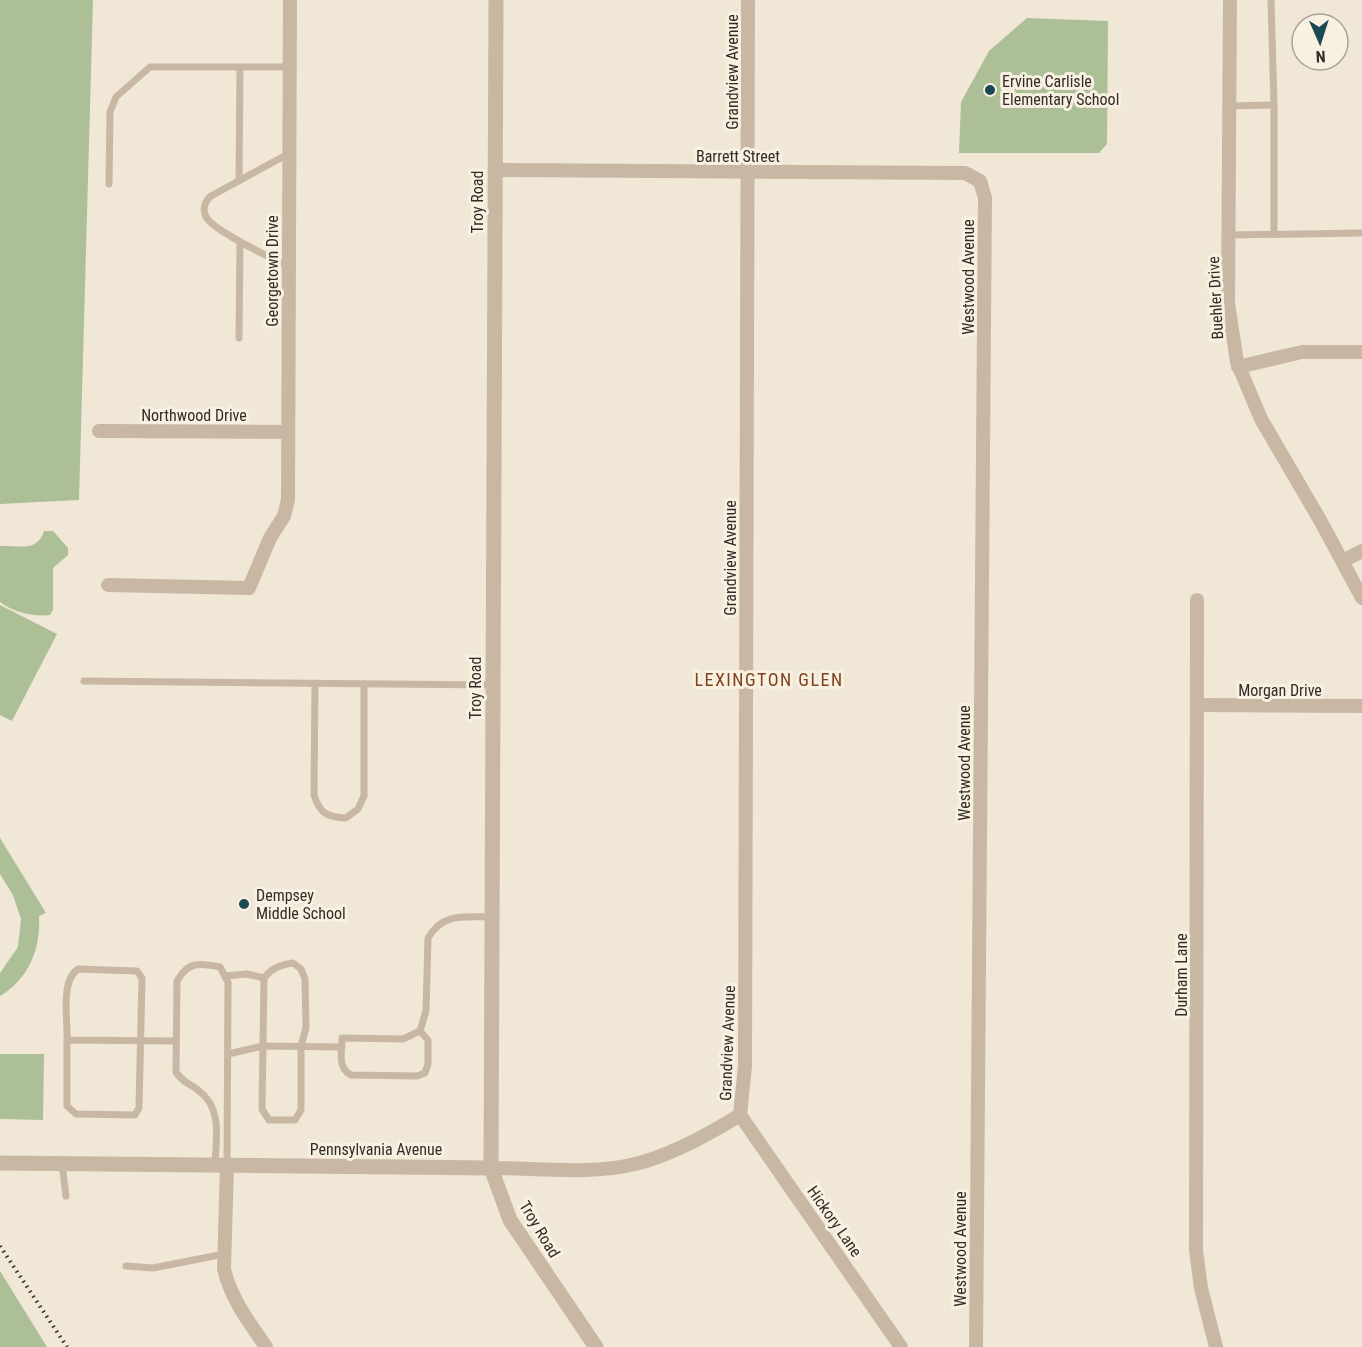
<svg xmlns="http://www.w3.org/2000/svg" width="1362" height="1347" viewBox="0 0 1362 1347" font-family="'Roboto Condensed',sans-serif">
	<style>
		.green { fill: #acbf97 }
		.lines { fill: none; stroke-linecap: round; stroke-linejoin: round }
		.service { stroke: #c8b8a3; stroke-width: 7 }
		.minor { stroke: #c8b8a3; stroke-width: 14 }
		.tertiary { stroke: #c8b8a3; stroke-width: 15 }
		.rail { stroke: #332b25; stroke-width: 4; stroke-dasharray: 1.5 4.5; stroke-linecap: butt }
		.poi-dot { fill: #1b4953; stroke: #f8f1e2; stroke-width: 2 }
		.labels { text-anchor: middle; stroke-width: 6; stroke-linejoin: round; paint-order: stroke }
		.street-label { font-size: 16px; fill: #332b25; stroke: #f8f1e2 }
		.poi-label { font-size: 16px; fill: #332b25; stroke: #f8f1e2; text-anchor: start }
		.neighbourhood-label { font-size: 18px; letter-spacing: 1.5px; fill: #81421e; stroke: #f8f1e2 }
	</style>
	<rect width="100%" height="100%" fill="#f0e7d6"/>
	<!-- green -->
	<g class="green">
		<path d="M 0,0 L 93,0 L 79,500 L 0,504 Z"/>
		<path d="M 1027,18 L 1108,21 L 1107,144 L 1099,153 L 959,153 L 961,102 L 989,51 Z"/>
		<path d="M 44,531 L 53,531 L 68,548 L 68,555 L 53,568 L 53,610 L 50,615 C 33,617 13,612 0,602 L 0,546 C 18,545 37,553 44,531 Z"/>
		<path d="M 0,605 L 57,634 L 12,721 L 0,715 Z"/>
		<path d="M 0,838 L 46,913 L 39,916 C 41,948 29,979 0,996 L 0,973 L 18,947 L 21,919 L 13,895 L 0,874 Z"/>
		<path d="M 0,1054 L 44,1054 L 43,1120 L 0,1119 Z"/>
		<path d="M 0,1271 L 47,1347 L 0,1347 Z"/>
	</g>
	<g class="lines">
		<!-- service -->
		<g class="service">
			<path d="M 1271,0 L 1274,105"/>
			<path d="M 1229,106 L 1274,105 L 1274,234"/>
			<path d="M 239,180 L 240,67"/>
			<path d="M 109,184 L 110,112 L 116,97 L 150,67 L 290,67"/>
			<path d="M 1229,235 L 1362,233"/>
			<path d="M 289,267 C 272,258 215,232 206,217 C 202,209 205,201 211,196 L 290,153"/>
			<path d="M 239,338 L 240,242"/>
			<path d="M 84,681 L 493,685"/>
			<path d="M 315,683 L 314,795 C 320,814 327,817 346,818 L 358,809 L 364,796 L 364,684"/>
			<path d="M 293,963 L 301,969 L 305,979 L 306,1028 L 301,1046 L 301,1110 L 295,1120 L 269,1120 L 262,1109 L 264,978 C 272,968 280,965 293,963 Z"/>
			<path d="M 225,976 L 247,974 L 264,978"/>
			<path d="M 420,1031 L 428,1040 L 428,1064 L 425,1073 L 417,1076 L 351,1075 C 337,1068 342,1051 342,1038 L 403,1039 L 420,1031 L 426,1011 L 428,938 C 443,912 465,917 491,917"/>
			<path d="M 67,1040 L 67,1106 L 76,1114 L 135,1115 L 139,1108 L 142,978 L 137,971 L 78,969 C 60,981 68,1020 67,1040 L 176,1041"/>
			<path d="M 228,1054 L 263,1046 L 342,1047"/>
			<path d="M 62,1164 L 66,1196"/>
			<path d="M 215,1165 C 216,1138 223,1108 198,1090 C 189,1083 183,1083 176,1072 L 177,981 C 188,961 200,963 220,967 L 228,982 L 227,1165"/>
			<path d="M 126,1266 L 153,1268 L 224,1254"/>
		</g>
		<!-- minor -->
		<g class="minor">
			<path d="M 1230,0 L 1228,303 L 1237,362 L 1261,419 L 1320,520 L 1362,598"/>
			<path d="M 495,170 L 965,173 L 980,181 L 985,198 L 976,1347"/>
			<path d="M 1238,367 L 1302,352 L 1362,352"/>
			<path d="M 99,431 L 288,432"/>
			<path d="M 1343,561 L 1362,551"/>
			<path d="M 108,585 L 249,588 L 270,538 L 284,516 L 288,500 L 290,0"/>
			<path d="M 1197,600 L 1196,1250 L 1201,1288 L 1216,1347"/>
			<path d="M 1199,705 L 1362,706"/>
			<path d="M 740,1115 L 745,1066 L 748,0"/>
			<path d="M 740,1115 L 901,1347"/>
			<path d="M 227,1165 L 224,1269 C 231,1299 249,1322 266,1347"/>
			<path d="M 491,1168 C 535,1168 592,1175 635,1164 C 669,1156 711,1133 740,1115"/>
		</g>
		<!-- tertiary -->
		<g class="tertiary">
			<path d="M 496,0 L 491,1168 L 510,1220 L 596,1347"/>
			<path d="M 0,1163 L 491,1168"/>
		</g>
		<!-- rail -->
		<path class="rail" d="M 0,1246 L 67,1347"/>
	</g>
	<!-- markers -->
	<g class="poi-dot">
		<circle cx="990" cy="90" r="6"/>
		<circle cx="244" cy="904" r="6"/>
	</g>
	<g class="labels">
		<!-- street labels -->
		<g class="street-label">
			<text transform="translate(732 72) rotate(-90)" y="6">Grandview Avenue</text>
			<text x="738" y="162">Barrett Street</text>
			<text transform="translate(477 202) rotate(-90)" y="6">Troy Road</text>
			<text transform="translate(272 271) rotate(-90)" y="6">Georgetown Drive</text>
			<text transform="translate(968 277) rotate(-90)" y="6">Westwood Avenue</text>
			<text transform="translate(1215 298) rotate(-93)" y="6">Buehler Drive</text>
			<text x="194" y="421">Northwood Drive</text>
			<text transform="translate(730 558) rotate(-90)" y="6">Grandview Avenue</text>
			<text transform="translate(475 688) rotate(-90)" y="6">Troy Road</text>
			<text x="1280" y="696">Morgan Drive</text>
			<text transform="translate(964 763) rotate(-90)" y="6">Westwood Avenue</text>
			<text transform="translate(1181 975) rotate(-90)" y="6">Durham Lane</text>
			<text transform="translate(727 1043) rotate(-88)" y="6">Grandview Avenue</text>
			<text x="376" y="1155">Pennsylvania Avenue</text>
			<text transform="translate(835 1221) rotate(55)" y="6">Hickory Lane</text>
			<text transform="translate(540 1229) rotate(59)" y="6">Troy Road</text>
			<text transform="translate(960 1249) rotate(-90)" y="6">Westwood Avenue</text>
		</g>
		<!-- poi labels -->
		<g class="poi-label">
			<text x="1002" y="87">Ervine Carlisle<tspan x="1002" dy="18">Elementary School</tspan></text>
			<text x="256" y="901">Dempsey<tspan x="256" dy="18">Middle School</tspan></text>
		</g>
		<!-- neighbourhood labels -->
		<g class="neighbourhood-label">
			<text x="769" y="686">LEXINGTON GLEN</text>
		</g>
	</g>
	<!-- north arrow -->
	<g transform="translate(1320 42) rotate(177)"><circle r="28" fill="#f8f1e2" stroke="#a9a296" stroke-width="1.5"/>
	<path d="M0-4.5L10 22L0 15L-10 22Z" fill="#1b4953"/>
	<text y="-9" font-size="16" font-weight="bold" text-anchor="middle" fill="#332b25">N</text>
	</g>
</svg>
